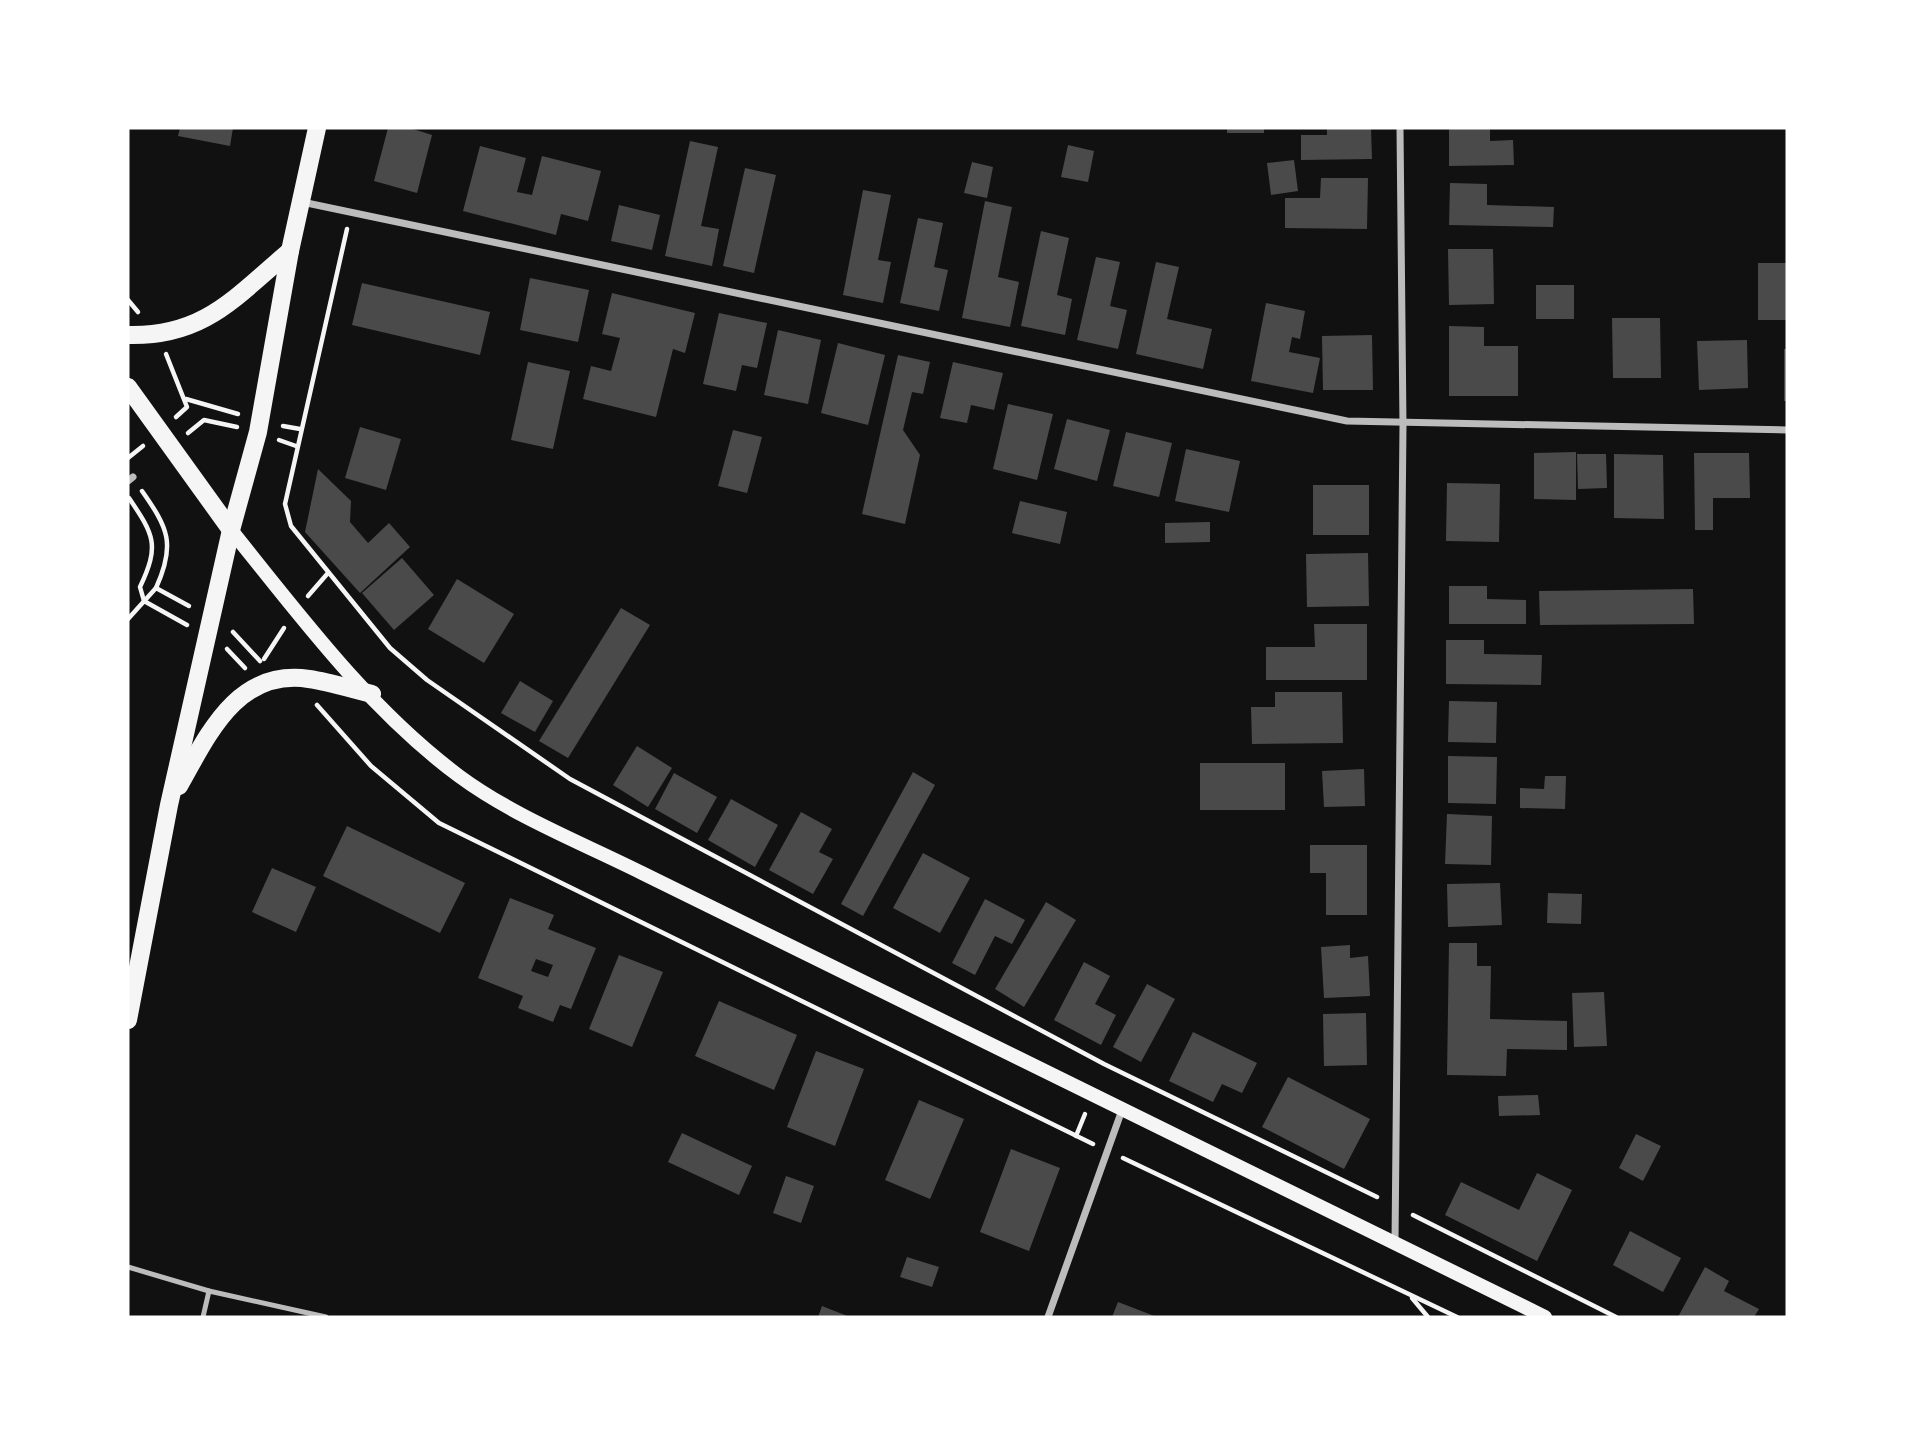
<svg xmlns="http://www.w3.org/2000/svg" width="1915" height="1445" viewBox="0 0 1915 1445" font-family="'Zilla Slab',serif">
	<style>
		.building { fill: #4a4a4a; fill-rule: evenodd }
		.lines { fill: none; stroke-linecap: round; stroke-linejoin: round }
		.path { stroke: #f5f5f5; stroke-width: 4.5 }
		.service { stroke: #bcbcbc; stroke-width: 5 }
		.minor { stroke: #bcbcbc; stroke-width: 7 }
		.secondary { stroke: #f5f5f5; stroke-width: 14 }
		.primary { stroke: #f5f5f5; stroke-width: 18 }
	</style>
	<rect width="100%" height="100%" fill="#111"/>
	<!-- building -->
	<g class="building">
		<path d="M 180,128 L 233,128 L 230,146 L 178,136 Z"/>
		<path d="M 388,128 L 410,128 L 432,135 L 417,193 L 374,181 Z"/>
		<rect x="1227" y="128" width="37" height="5"/>
		<path d="M 1327,128 L 1371,128 L 1372,159 L 1301,160 L 1301,135 L 1327,135 Z"/>
		<path d="M 1449,128 L 1490,128 L 1490,141 L 1513,140 L 1514,165 L 1449,166 Z"/>
		<path d="M 690,141 L 718,147 L 701,226 L 719,229 L 712,266 L 665,256 Z"/>
		<path d="M 1068,145 L 1094,151 L 1088,182 L 1061,177 Z"/>
		<path d="M 480,146 L 526,158 L 517,192 L 532,195 L 542,156 L 601,171 L 588,221 L 561,214 L 556,235 L 463,211 Z"/>
		<path d="M 1294,160 L 1298,191 L 1271,195 L 1267,163 Z"/>
		<path d="M 972,162 L 993,167 L 987,198 L 964,193 Z"/>
		<path d="M 745,168 L 776,175 L 754,273 L 723,266 Z"/>
		<path d="M 1321,178 L 1368,178 L 1367,229 L 1285,228 L 1285,198 L 1320,198 Z"/>
		<path d="M 1450,183 L 1487,184 L 1487,205 L 1554,207 L 1553,227 L 1449,225 Z"/>
		<path d="M 863,190 L 891,195 L 878,260 L 891,262 L 883,303 L 843,295 Z"/>
		<path d="M 985,201 L 1012,207 L 998,277 L 1019,282 L 1010,327 L 962,318 Z"/>
		<path d="M 619,205 L 660,215 L 652,250 L 611,241 Z"/>
		<path d="M 918,218 L 943,223 L 934,267 L 948,270 L 939,311 L 900,303 Z"/>
		<path d="M 1041,231 L 1069,238 L 1057,295 L 1072,299 L 1065,335 L 1021,326 Z"/>
		<path d="M 1448,249 L 1493,249 L 1494,304 L 1449,305 Z"/>
		<path d="M 1096,257 L 1120,262 L 1110,306 L 1127,310 L 1118,349 L 1077,340 Z"/>
		<path d="M 1156,262 L 1179,267 L 1167,319 L 1212,329 L 1203,369 L 1136,354 Z"/>
		<rect x="1758" y="263" width="29" height="57"/>
		<path d="M 530,278 L 589,290 L 578,342 L 520,330 Z"/>
		<path d="M 362,283 L 490,312 L 480,355 L 352,325 Z"/>
		<rect x="1536" y="285" width="38" height="34"/>
		<path d="M 612,293 L 695,313 L 685,353 L 673,349 L 656,417 L 583,399 L 591,366 L 611,371 L 620,338 L 602,334 Z"/>
		<path d="M 1266,303 L 1305,311 L 1300,339 L 1292,337 L 1289,352 L 1320,358 L 1313,393 L 1251,381 Z"/>
		<path d="M 719,313 L 767,323 L 757,368 L 742,365 L 736,391 L 703,384 Z"/>
		<path d="M 1612,318 L 1660,318 L 1661,378 L 1613,378 Z"/>
		<path d="M 1449,326 L 1484,327 L 1484,346 L 1518,346 L 1518,396 L 1449,396 Z"/>
		<path d="M 778,330 L 821,340 L 808,404 L 764,395 Z"/>
		<path d="M 1372,335 L 1373,390 L 1323,390 L 1322,336 Z"/>
		<path d="M 1747,340 L 1748,388 L 1699,390 L 1697,341 Z"/>
		<path d="M 838,343 L 885,355 L 868,425 L 821,413 Z"/>
		<rect x="1784" y="349" width="3" height="52"/>
		<path d="M 898,355 L 930,362 L 923,394 L 912,392 L 903,430 L 920,455 L 905,524 L 862,514 Z"/>
		<path d="M 528,362 L 570,371 L 553,449 L 511,440 Z"/>
		<path d="M 953,362 L 1003,373 L 994,410 L 971,405 L 967,423 L 940,418 Z"/>
		<path d="M 1008,404 L 1053,414 L 1037,480 L 993,469 Z"/>
		<path d="M 1067,419 L 1110,430 L 1097,481 L 1054,469 Z"/>
		<path d="M 360,427 L 401,439 L 386,490 L 345,478 Z"/>
		<path d="M 733,430 L 762,437 L 747,493 L 718,486 Z"/>
		<path d="M 1126,432 L 1172,443 L 1159,497 L 1113,486 Z"/>
		<path d="M 1186,449 L 1240,461 L 1229,512 L 1175,501 Z"/>
		<path d="M 1576,452 L 1576,500 L 1534,499 L 1534,453 Z"/>
		<path d="M 1694,453 L 1749,453 L 1750,498 L 1713,498 L 1713,530 L 1695,530 Z"/>
		<path d="M 1577,454 L 1606,454 L 1607,488 L 1578,489 Z"/>
		<path d="M 1614,454 L 1663,455 L 1664,519 L 1614,518 Z"/>
		<path d="M 318,469 L 351,501 L 350,522 L 368,543 L 389,523 L 410,547 L 360,593 L 305,532 Z"/>
		<path d="M 1447,483 L 1500,484 L 1499,542 L 1446,541 Z"/>
		<rect x="1313" y="485" width="56" height="50"/>
		<path d="M 1020,501 L 1067,512 L 1060,544 L 1012,533 Z"/>
		<path d="M 1210,522 L 1210,542 L 1165,543 L 1165,523 Z"/>
		<path d="M 1368,553 L 1369,606 L 1307,607 L 1306,554 Z"/>
		<path d="M 402,558 L 434,595 L 394,630 L 362,593 Z"/>
		<path d="M 457,579 L 514,614 L 484,663 L 428,629 Z"/>
		<path d="M 1449,586 L 1487,586 L 1487,599 L 1526,600 L 1526,624 L 1449,624 Z"/>
		<path d="M 1693,589 L 1694,624 L 1540,625 L 1539,591 Z"/>
		<path d="M 621,608 L 650,625 L 568,758 L 539,741 Z"/>
		<path d="M 1314,624 L 1367,624 L 1367,680 L 1266,680 L 1266,647 L 1315,647 Z"/>
		<path d="M 1446,640 L 1484,640 L 1484,654 L 1542,655 L 1541,685 L 1446,684 Z"/>
		<path d="M 520,681 L 553,701 L 535,732 L 501,713 Z"/>
		<path d="M 1275,692 L 1342,692 L 1343,743 L 1252,744 L 1251,707 L 1275,707 Z"/>
		<path d="M 1449,701 L 1497,702 L 1496,743 L 1448,742 Z"/>
		<path d="M 637,746 L 672,768 L 648,807 L 613,785 Z"/>
		<path d="M 1448,756 L 1497,757 L 1496,804 L 1448,803 Z"/>
		<rect x="1200" y="763" width="85" height="47"/>
		<path d="M 1364,769 L 1365,806 L 1324,807 L 1322,771 Z"/>
		<path d="M 913,772 L 935,785 L 863,916 L 841,904 Z"/>
		<path d="M 674,773 L 717,797 L 697,833 L 655,809 Z"/>
		<path d="M 1545,776 L 1566,776 L 1565,809 L 1520,808 L 1520,788 L 1544,789 Z"/>
		<path d="M 731,799 L 778,825 L 755,867 L 708,840 Z"/>
		<path d="M 801,812 L 832,829 L 819,852 L 833,859 L 813,894 L 769,870 Z"/>
		<path d="M 1447,814 L 1492,816 L 1491,865 L 1445,864 Z"/>
		<path d="M 347,826 L 465,883 L 440,933 L 323,876 Z"/>
		<path d="M 1310,845 L 1367,845 L 1367,915 L 1326,915 L 1326,873 L 1310,873 Z"/>
		<path d="M 923,853 L 970,878 L 940,933 L 893,908 Z"/>
		<path d="M 272,868 L 316,887 L 296,932 L 252,912 Z"/>
		<path d="M 1500,883 L 1502,925 L 1448,927 L 1447,884 Z"/>
		<path d="M 1548,893 L 1582,894 L 1581,924 L 1547,923 Z"/>
		<path d="M 510,898 L 554,915 L 548,929 L 596,948 L 571,1009 L 560,1005 L 553,1022 L 518,1008 L 523,996 L 478,978 ZM 536,959 L 553,965 L 548,977 L 531,971 Z"/>
		<path d="M 985,899 L 1025,920 L 1012,944 L 995,936 L 975,975 L 952,963 Z"/>
		<path d="M 1046,902 L 1076,920 L 1024,1007 L 995,989 Z"/>
		<path d="M 1449,943 L 1477,943 L 1477,966 L 1491,966 L 1490,1019 L 1567,1021 L 1567,1050 L 1507,1049 L 1506,1076 L 1447,1075 Z"/>
		<path d="M 1350,945 L 1350,958 L 1368,956 L 1370,996 L 1324,998 L 1321,947 Z"/>
		<path d="M 619,955 L 663,972 L 632,1047 L 589,1029 Z"/>
		<path d="M 1084,962 L 1110,976 L 1095,1004 L 1116,1015 L 1101,1045 L 1054,1020 Z"/>
		<path d="M 1147,984 L 1175,999 L 1141,1062 L 1113,1047 Z"/>
		<path d="M 1604,992 L 1607,1046 L 1574,1047 L 1572,993 Z"/>
		<path d="M 719,1001 L 797,1035 L 774,1090 L 695,1056 Z"/>
		<path d="M 1366,1013 L 1367,1065 L 1324,1066 L 1323,1014 Z"/>
		<path d="M 1193,1032 L 1257,1063 L 1242,1093 L 1222,1084 L 1213,1102 L 1169,1081 Z"/>
		<path d="M 816,1051 L 864,1069 L 835,1146 L 787,1127 Z"/>
		<path d="M 1288,1077 L 1370,1119 L 1344,1169 L 1262,1127 Z"/>
		<path d="M 1538,1095 L 1540,1115 L 1499,1116 L 1498,1096 Z"/>
		<path d="M 919,1100 L 964,1119 L 930,1199 L 885,1180 Z"/>
		<path d="M 682,1133 L 752,1166 L 739,1195 L 668,1162 Z"/>
		<path d="M 1636,1134 L 1661,1146 L 1643,1181 L 1619,1168 Z"/>
		<path d="M 1011,1149 L 1060,1168 L 1029,1251 L 980,1232 Z"/>
		<path d="M 1537,1173 L 1572,1190 L 1537,1261 L 1445,1215 L 1461,1182 L 1519,1210 Z"/>
		<path d="M 786,1176 L 814,1186 L 801,1223 L 773,1213 Z"/>
		<path d="M 1630,1231 L 1681,1258 L 1663,1292 L 1613,1265 Z"/>
		<path d="M 907,1257 L 939,1267 L 932,1287 L 900,1277 Z"/>
		<path d="M 1705,1267 L 1729,1281 L 1724,1291 L 1759,1309 L 1754,1317 L 1678,1317 Z"/>
		<path d="M 1118,1302 L 1157,1317 L 1112,1317 Z"/>
		<path d="M 822,1306 L 850,1317 L 818,1317 Z"/>
	</g>
	<g class="lines">
		<!-- path -->
		<g class="path">
			<path d="M 347,229 L 285,504 L 291,526 L 390,648 L 427,680 L 570,779 L 1104,1064 L 1377,1197"/>
			<path d="M 128,300 L 138,312"/>
			<path d="M 166,354 L 187,407 L 176,417"/>
			<path d="M 186,399 L 238,414"/>
			<path d="M 283,426 L 300,429"/>
			<path d="M 188,433 L 204,420 L 237,427"/>
			<path d="M 279,440 L 296,446"/>
			<path d="M 128,458 L 143,446"/>
			<path d="M 142,491 C 168,528 176,544 156,588"/>
			<path d="M 129,498 C 154,535 160,545 140,587 L 144,601 L 187,625"/>
			<path d="M 308,596 L 328,573"/>
			<path d="M 128,619 L 156,588 L 189,606"/>
			<path d="M 233,632 L 260,661"/>
			<path d="M 227,649 L 245,668"/>
			<path d="M 264,659 L 284,628"/>
			<path d="M 317,705 L 371,766 L 439,823 L 1093,1144"/>
			<path d="M 1076,1136 L 1085,1114"/>
			<path d="M 1123,1158 L 1457,1317"/>
			<path d="M 1413,1215 L 1616,1317"/>
			<path d="M 1412,1298 L 1428,1317"/>
		</g>
		<!-- service -->
		<g class="service">
			<path d="M 128,1267 L 209,1291 L 326,1317"/>
			<path d="M 203,1317 L 209,1291"/>
		</g>
		<!-- minor -->
		<g class="minor">
			<path d="M 302,202 L 1347,421 L 1787,430"/>
			<path d="M 128,481 L 133,477"/>
			<path d="M 1395,1242 L 1403,425 L 1400,128"/>
			<path d="M 1048,1317 L 1122,1110"/>
		</g>
		<!-- secondary -->
		<path class="secondary" d="M 231,530 C 300,616 370,710 459,776 C 513,816 582,843 642,873 L 1545,1317"/>
		<!-- primary -->
		<g class="primary">
			<path d="M 128,335 C 205,337 236,296 290,251"/>
			<path d="M 128,387 L 231,530"/>
			<path d="M 179,786 C 208,735 237,668 309,679 C 330,682 351,689 372,694"/>
			<path d="M 128,1020 L 169,805 L 231,530 L 258,432 L 290,251 L 317,128"/>
		</g>
	</g>
	<!-- border -->
	<rect width="1915" height="1445" fill="none" stroke="#ffffff" stroke-width="259"/>
</svg>
